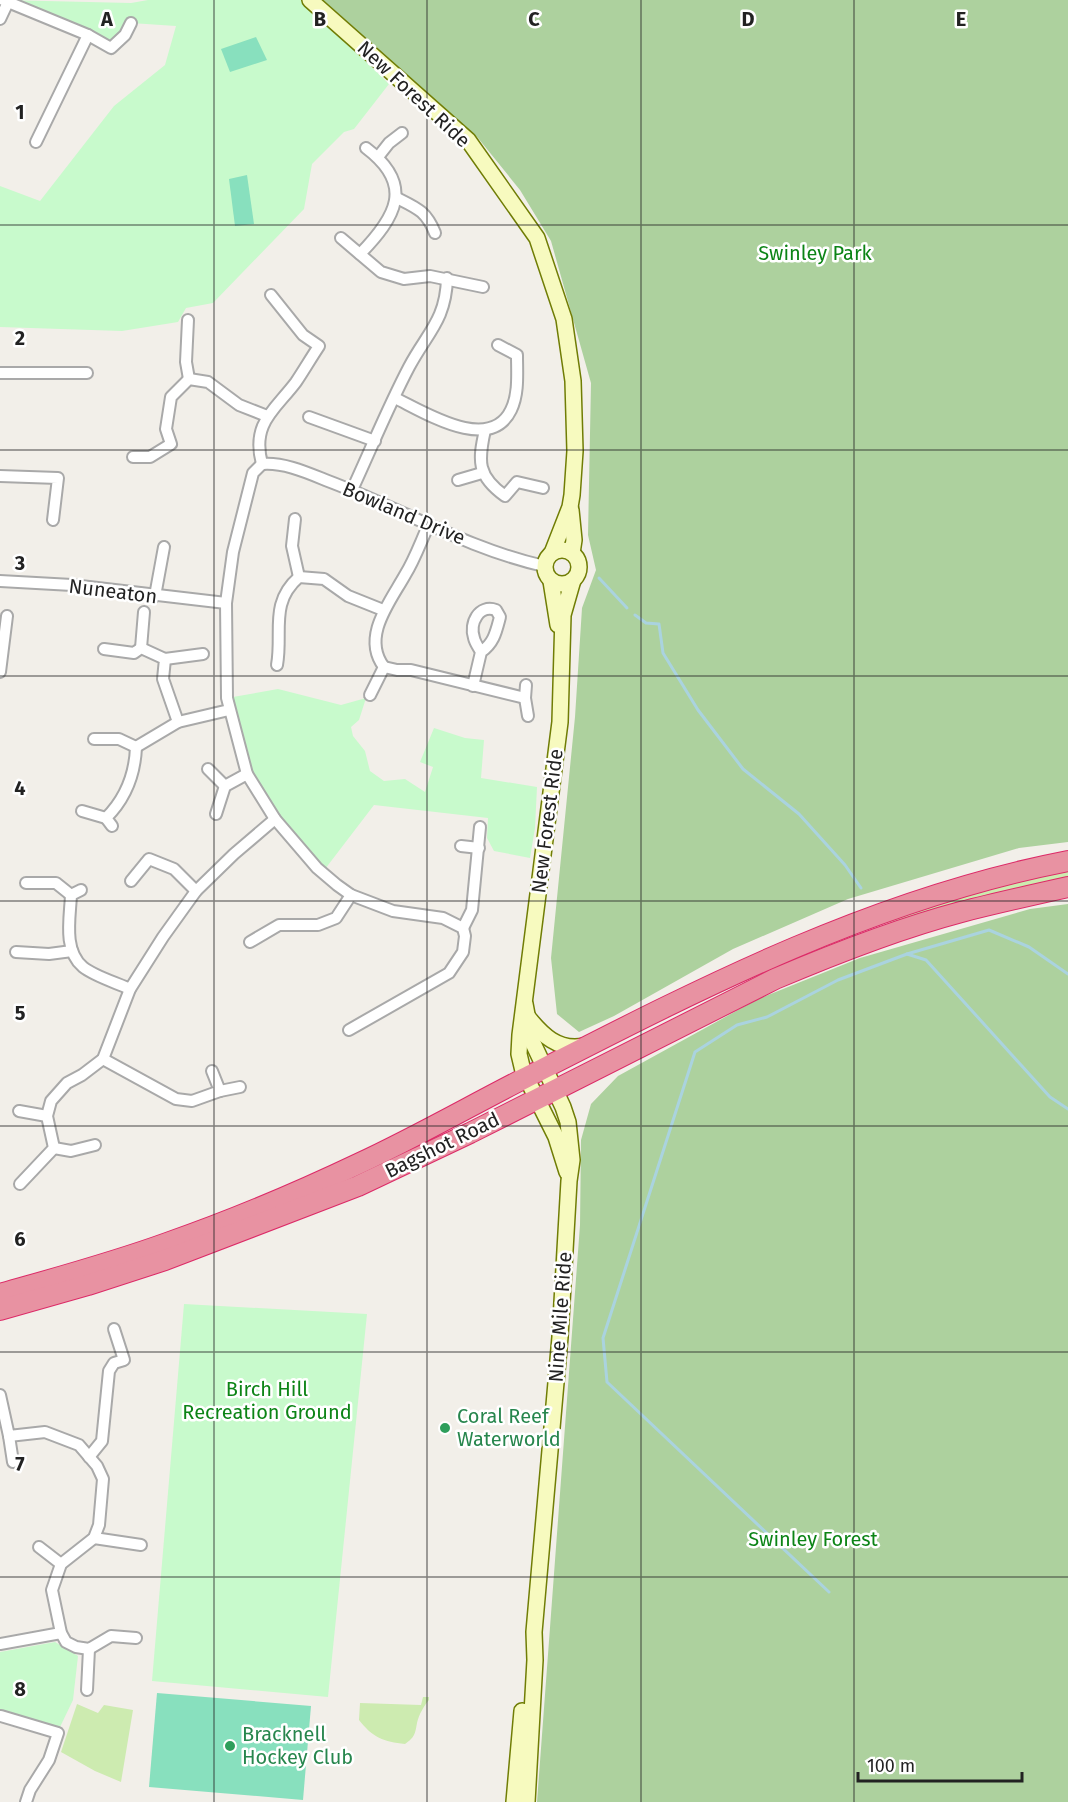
<svg xmlns="http://www.w3.org/2000/svg" width="1068" height="1802" viewBox="0 0 1068 1802" font-family="'Fira Sans',sans-serif">
	<style>
		.grass { fill: #cdebb0 }
		.forest { fill: #add19e }
		.park { fill: #c8facc }
		.pitch { fill: #88e0be }
		.lines { fill: none; stroke-linecap: round; stroke-linejoin: round }
		.stream { stroke: #aad3df; stroke-width: 3 }
		.street-casing { stroke: #a9a9a9; stroke-width: 14 }
		.secondary-casing { stroke: #707d05; stroke-width: 18 }
		.highway-casing { stroke: #dc2a67; stroke-width: 22 }
		.street { stroke: #fff; stroke-width: 10 }
		.secondary { stroke: #f7fabf; stroke-width: 15 }
		.highway { stroke: #e892a2; stroke-width: 20 }
		.grid { fill: none; stroke: #222; stroke-width: 1.5; stroke-opacity: 0.55 }
		.leisure-dot { fill: #2e9e5b; stroke: #fff; stroke-width: 2 }
		.labels { text-anchor: middle; stroke-width: 5; stroke-linejoin: round; paint-order: stroke }
		.street-label { font-size: 20px; fill: #222; stroke: #fff }
		.park-label { font-size: 20px; fill: #0c8416; stroke: #fff }
		.leisure-label { font-size: 20px; fill: #27864d; stroke: #fff; text-anchor: start }
		.grid-label { font-size: 20px; text-anchor: middle; font-weight: bold; fill: #222; stroke: #fff; stroke-width: 5; stroke-linejoin: round; paint-order: stroke }
	</style>
	<rect width="100%" height="100%" fill="#f2efe9"/>
	<!-- grass -->
	<g class="grass">
		<path d="M 1068,870 L 1068,883 C 1001,897 933,908 868,929 C 807,950 750,979 692,1006 L 689,1004 L 858,929 L 984,890 Z"/>
		<path d="M 423,1697 L 429,1697 L 429,1700 C 424,1706 419,1714 417,1723 C 415,1734 415,1737 405,1744 C 384,1742 372,1737 359,1720 L 360,1703 L 421,1705 Z"/>
		<path d="M 77,1704 L 98,1713 L 104,1705 L 133,1710 L 121,1782 L 95,1771 L 61,1752 Z"/>
	</g>
	<!-- forest -->
	<g class="forest">
		<path d="M 323,0 L 1068,0 L 1068,842 L 1019,848 L 848,899 L 733,949 L 614,1016 L 579,1032 L 557,1014 L 551,958 L 575,717 L 582,608 L 596,570 L 588,535 L 591,383 L 551,241 L 520,190 L 478,138 Z"/>
		<path d="M 1068,904 L 1068,1802 L 537,1802 L 580,1225 L 581,1140 L 591,1104 L 618,1076 L 758,999 L 860,958 L 1030,909 Z"/>
	</g>
	<!-- park -->
	<g class="park">
		<path d="M 3,0 L 131,3 L 148,0 L 304,0 L 389,84 L 354,129 L 344,132 L 312,164 L 304,209 L 213,303 L 186,308 L 178,322 L 122,331 L 0,327 L 0,186 L 40,201 L 114,106 L 165,65 L 176,26 L 131,23 L 115,44 Z"/>
		<path d="M 278,689 L 341,705 L 366,698 L 359,720 L 351,727 L 353,736 L 365,751 L 370,771 L 384,781 L 405,779 L 425,792 L 433,767 L 420,762 L 434,728 L 465,738 L 484,740 L 481,778 L 537,787 L 535,828 L 530,858 L 494,851 L 487,838 L 488,818 L 374,805 L 322,873 L 247,774 L 227,698 Z"/>
		<path d="M 184,1304 L 367,1314 L 328,1697 L 152,1681 Z"/>
		<path d="M 55,1642 L 78,1656 L 73,1700 L 60,1727 L 0,1709 L 0,1652 Z"/>
	</g>
	<!-- pitch -->
	<g class="pitch">
		<path d="M 256,37 L 267,60 L 230,72 L 221,49 Z"/>
		<path d="M 247,175 L 254,224 L 235,226 L 229,179 Z"/>
		<path d="M 157,1693 L 311,1706 L 303,1800 L 149,1787 Z"/>
	</g>
	<g class="lines">
		<!-- stream -->
		<g class="stream">
			<path d="M 599,578 L 627,608"/>
			<path d="M 635,615 L 646,623 L 659,624 L 663,653 L 698,710 L 743,769 L 799,814 L 845,865 L 861,888"/>
			<path d="M 907,954 L 926,960 L 1050,1097 L 1068,1109"/>
			<path d="M 829,1592 L 607,1382 L 603,1338 L 695,1052 L 737,1025 L 767,1017 L 838,980 L 907,954 L 989,930 L 1029,947 L 1068,974"/>
		</g>
		<defs>
			<g id="street">
				<path d="M 3,0 L 88,35 L 111,48 L 125,35 L 131,23"/>
				<path d="M 0,19 L 8,2"/>
				<path d="M 36,142 L 88,35"/>
				<path d="M 378,157 L 389,143 L 402,133"/>
				<path d="M 397,198 C 417,208 426,211 435,233"/>
				<path d="M 341,238 L 381,272 L 404,279 L 430,276 L 483,287"/>
				<path d="M 360,254 C 396,217 415,185 366,148"/>
				<path d="M 188,320 L 186,362 L 189,379"/>
				<path d="M 0,373 L 87,373"/>
				<path d="M 395,398 C 424,412 490,454 511,410 C 519,394 517,373 517,355 L 498,345"/>
				<path d="M 309,417 L 375,441"/>
				<path d="M 485,430 C 478,461 477,476 505,496 L 517,482 L 543,488"/>
				<path d="M 133,457 L 150,457 L 171,444 L 166,429 L 171,397 L 189,379 L 208,382 L 239,405 L 267,416"/>
				<path d="M 262,464 L 253,473 L 233,552 L 226,603 L 227,698 L 247,774 L 275,819 L 317,868 L 337,885 L 351,895 L 393,911 L 443,918 L 463,928 L 465,936 L 463,952 L 449,973 L 349,1030"/>
				<path d="M 262,464 C 284,462 308,473 328,481 C 400,508 468,549 544,566"/>
				<path d="M 262,464 C 251,423 275,410 296,382 C 304,370 311,358 319,346 L 303,335 L 271,295"/>
				<path d="M 0,476 L 58,478 L 53,520"/>
				<path d="M 458,480 L 482,473"/>
				<path d="M 352,490 C 371,449 388,407 409,367 C 427,333 446,320 447,278"/>
				<path d="M 295,519 L 292,546 L 299,577"/>
				<path d="M 0,581 L 72,585 L 226,603"/>
				<path d="M 155,596 L 164,547"/>
				<path d="M 141,648 L 144,612"/>
				<path d="M 104,649 L 134,653 L 141,648 L 165,659 L 163,679 L 178,722"/>
				<path d="M 165,659 L 203,654"/>
				<path d="M 277,665 C 283,632 269,603 299,577 L 324,579 L 348,596 L 383,610"/>
				<path d="M 384,667 C 361,637 390,602 405,575 C 415,559 421,541 429,524"/>
				<path d="M 384,667 L 397,670 L 411,670 L 525,698"/>
				<path d="M 0,672 L 7,616"/>
				<path d="M 526,685 L 525,698 L 528,716"/>
				<path d="M 473,686 L 481,652 C 494,643 496,632 500,617 L 496,610 C 479,604 469,623 474,638 C 475,643 479,648 481,652"/>
				<path d="M 370,695 L 384,667"/>
				<path d="M 94,739 L 119,739 L 136,747"/>
				<path d="M 136,747 L 178,722 L 229,710"/>
				<path d="M 208,769 L 225,786"/>
				<path d="M 82,811 L 106,818"/>
				<path d="M 216,814 L 225,786 L 247,774"/>
				<path d="M 112,826 L 106,818 C 125,799 135,774 136,747"/>
				<path d="M 461,846 L 479,848"/>
				<path d="M 131,881 L 149,859 L 174,869 L 196,891"/>
				<path d="M 26,883 L 56,883 L 71,895"/>
				<path d="M 81,890 L 71,895 C 70,918 63,950 83,967 C 94,976 117,983 130,989"/>
				<path d="M 463,928 L 472,910 L 480,827"/>
				<path d="M 250,942 L 279,925 L 318,925 L 336,918 L 351,895"/>
				<path d="M 16,952 L 49,954 L 72,951"/>
				<path d="M 103,1059 L 176,1099 L 192,1101 L 220,1091 L 240,1087"/>
				<path d="M 212,1071 L 220,1091"/>
				<path d="M 19,1111 L 47,1116"/>
				<path d="M 54,1148 L 71,1151 L 95,1145"/>
				<path d="M 20,1184 L 54,1148 L 47,1116 L 51,1101 L 67,1083 L 82,1075 L 103,1059 L 130,989 L 163,937 L 196,891 L 234,854 L 275,819"/>
				<path d="M 0,1395 L 9,1436 L 45,1432 L 79,1445 L 97,1466 L 103,1479 L 99,1525 L 94,1538 L 61,1564 L 52,1590 L 61,1633 L 66,1642 L 76,1647 L 89,1649 L 111,1636 L 136,1638"/>
				<path d="M 9,1436 L 13,1462"/>
				<path d="M 89,1457 L 102,1441 L 109,1371 L 114,1363 L 124,1360 L 114,1329"/>
				<path d="M 94,1538 L 141,1545"/>
				<path d="M 39,1547 L 61,1564"/>
				<path d="M 0,1644 L 61,1633"/>
				<path d="M 87,1690 L 89,1649"/>
				<path d="M 1,1716 L 58,1733 L 49,1760 L 30,1790 L 26,1802"/>
			</g>
			<g id="secondary">
				<path d="M 310,0 L 468,140 L 537,238 L 564,319 L 573,381 L 575,451 L 572,495 L 570,507 L 552,553"/>
				<path d="M 571,510 L 574,540 L 572,553"/>
				<circle cx="562" cy="567" r="17"/>
				<path d="M 551,581 L 558,625"/>
				<path d="M 525,1004 L 532,1041 L 563,1107 L 568,1122 L 572,1160 L 569,1181 L 560,1337 L 534,1632 L 535,1660 L 527,1802"/>
				<path d="M 527,1016 C 542,1035 558,1051 584,1046"/>
				<path d="M 567,1172 L 556,1137 L 523,1071 L 519,1054 L 520,1035 L 560,722 L 563,615 L 573,580"/>
				<path d="M 514,1802 L 522,1711"/>
			</g>
			<g id="highway">
				<path d="M 0,1294 C 56,1278 112,1263 167,1243 C 233,1220 297,1193 360,1163 C 416,1137 470,1106 525,1078 C 701,988 872,899 1068,861"/>
				<path d="M 0,1310 L 88,1285 L 165,1260 L 358,1186 L 470,1133 L 775,979 C 836,953 897,929 961,912 C 996,903 1032,895 1068,887"/>
			</g>
		</defs>
		<!-- street casing -->
		<use href="#street" class="street-casing"/>
		<!-- secondary casing -->
		<use href="#secondary" class="secondary-casing"/>
		<!-- highway casing -->
		<use href="#highway" class="highway-casing"/>
		<!-- street -->
		<use href="#street" class="street"/>
		<!-- secondary -->
		<use href="#secondary" class="secondary"/>
		<!-- highway -->
		<use href="#highway" class="highway"/>
	</g>
	<!-- grid -->
	<path class="grid" d="M 214,0 L 214,1802M 427,0 L 427,1802M 641,0 L 641,1802M 854,0 L 854,1802M 0,225 L 1068,225M 0,450 L 1068,450M 0,676 L 1068,676M 0,901 L 1068,901M 0,1126 L 1068,1126M 0,1352 L 1068,1352M 0,1577 L 1068,1577"/>
	<!-- markers -->
	<g class="leisure-dot">
		<circle cx="445" cy="1428" r="6"/>
		<circle cx="230" cy="1746" r="6"/>
	</g>
	<g class="labels">
		<!-- street labels -->
		<g class="street-label">
			<text transform="translate(414 94) rotate(43)" y="7">New Forest Ride</text>
			<text transform="translate(404 513) rotate(23)" y="7">Bowland Drive</text>
			<text transform="translate(113 591) rotate(7)" y="7">Nuneaton</text>
			<text transform="translate(547 821) rotate(-83)" y="7">New Forest Ride</text>
			<text transform="translate(442 1145) rotate(-26)" y="7">Bagshot Road</text>
			<text transform="translate(560 1317) rotate(-86)" y="7">Nine Mile Ride</text>
		</g>
		<!-- park labels -->
		<g class="park-label">
			<text x="815" y="260">Swinley Park</text>
			<text x="267" y="1396">Birch Hill<tspan x="267" dy="23">Recreation Ground</tspan></text>
			<text x="813" y="1546">Swinley Forest</text>
		</g>
		<!-- leisure labels -->
		<g class="leisure-label">
			<text x="457" y="1423">Coral Reef<tspan x="457" dy="23">Waterworld</tspan></text>
			<text x="242" y="1741">Bracknell<tspan x="242" dy="23">Hockey Club</tspan></text>
		</g>
	</g>
	<g class="grid-label">
		<text x="107" y="26">A</text>
		<text x="320" y="26">B</text>
		<text x="534" y="26">C</text>
		<text x="748" y="26">D</text>
		<text x="961" y="26">E</text>
		<text x="20" y="119">1</text>
		<text x="20" y="345">2</text>
		<text x="20" y="570">3</text>
		<text x="20" y="795">4</text>
		<text x="20" y="1020">5</text>
		<text x="20" y="1246">6</text>
		<text x="20" y="1471">7</text>
		<text x="20" y="1696">8</text>
	</g>
	<!-- scale -->
	<path d="M858 1772v9h164v-9" fill="none" stroke="#222222" stroke-width="3"/>
	<text x="867" y="1772" font-size="18" fill="#222222" stroke="#ffffff" stroke-width="4.5" paint-order="stroke">100 m</text>
</svg>
